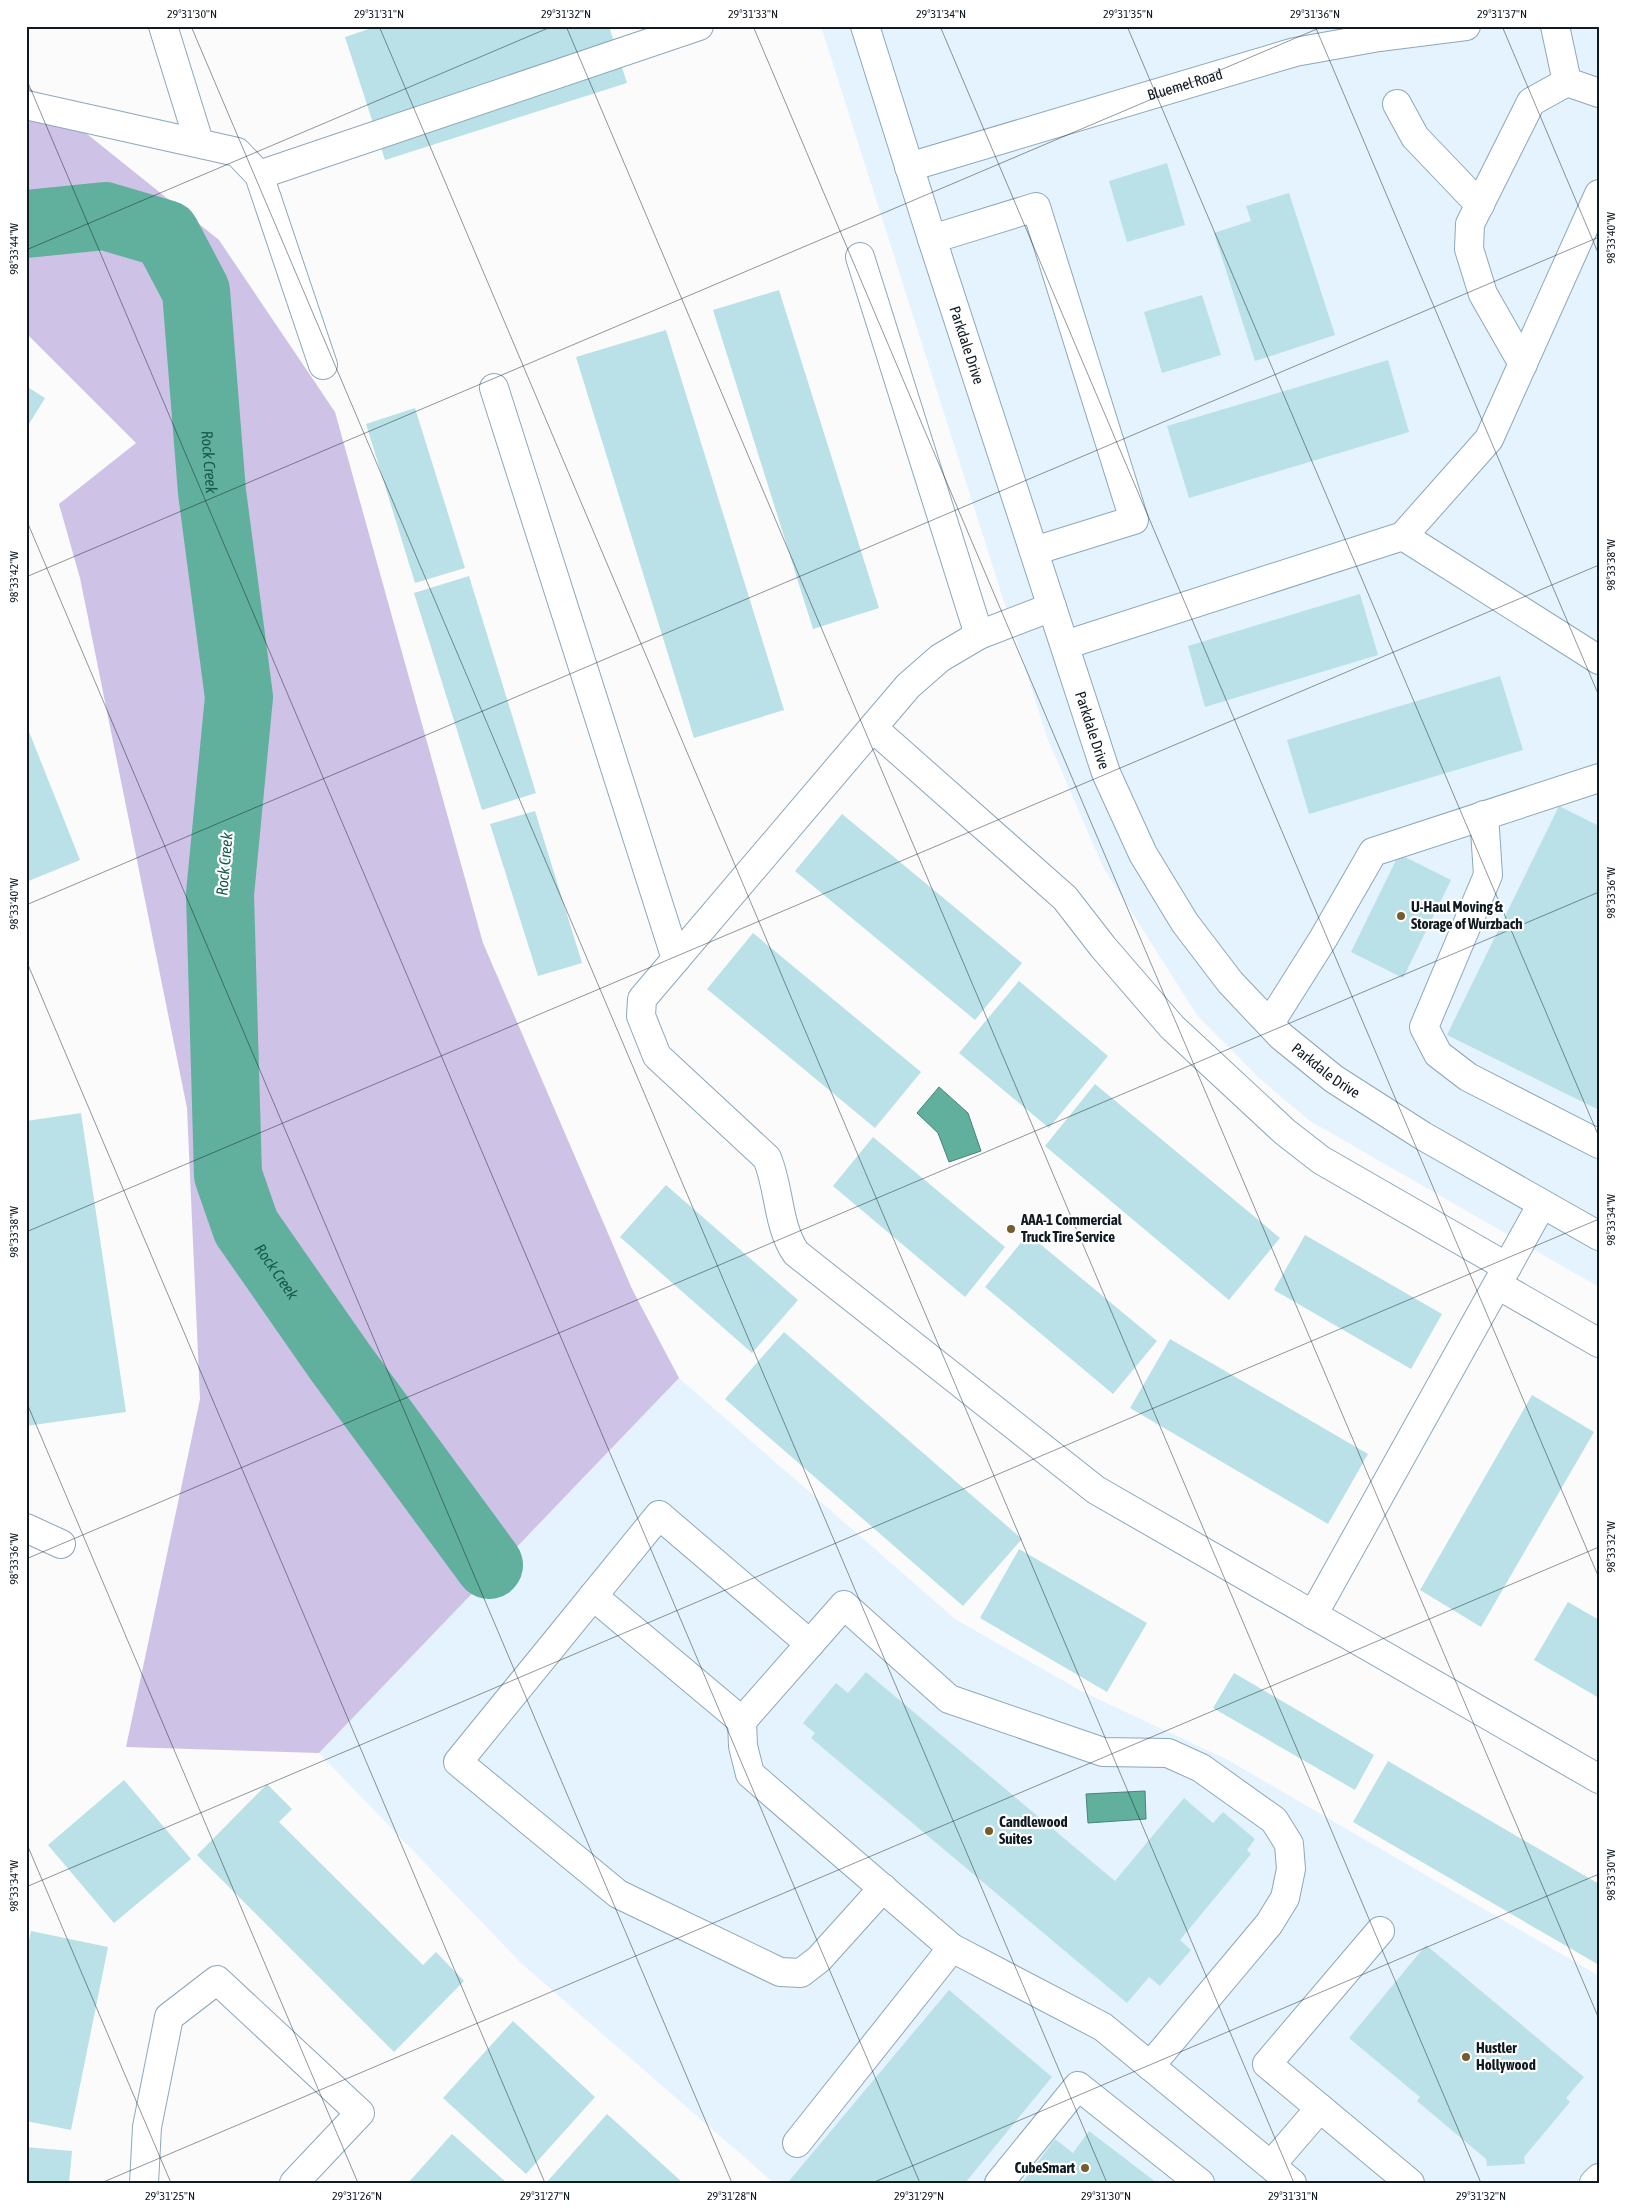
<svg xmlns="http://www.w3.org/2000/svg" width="1625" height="2209" viewBox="0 0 1625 2209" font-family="'Asap Condensed',sans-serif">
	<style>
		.built { fill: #e4f3fd }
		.green { fill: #cfc2e7 }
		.water { fill: #60b09d; stroke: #488378 }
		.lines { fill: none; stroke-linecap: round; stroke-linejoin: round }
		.river { stroke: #60b09d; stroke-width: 68 }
		.building { fill: #b9e1e7 }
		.minor-casing { stroke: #8ca8bc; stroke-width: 30 }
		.minor { stroke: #fff; stroke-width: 28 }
		.ticks { fill: none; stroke: #0f1a21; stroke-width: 1; stroke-opacity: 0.45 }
		.poi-dot { fill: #755d2e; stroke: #fff; stroke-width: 2 }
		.labels { text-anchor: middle; stroke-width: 4.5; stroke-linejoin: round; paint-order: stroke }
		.street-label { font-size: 15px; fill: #0f1a21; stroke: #fff }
		.poi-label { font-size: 15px; font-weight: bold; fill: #0f1a21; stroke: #fff; text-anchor: start }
		.water-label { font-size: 16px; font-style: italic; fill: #17594c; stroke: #fff }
		.neatline { fill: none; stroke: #0f1a21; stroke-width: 2 }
		.ticks-label { font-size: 12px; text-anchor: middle; fill: #0f1a21 }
	</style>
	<rect width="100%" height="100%" fill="#fbfbfb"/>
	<!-- built -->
	<g class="built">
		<path d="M 821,26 L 1599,26 L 1599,1287 L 1310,1121 L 1260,1079 L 1197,1015 L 1103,867 L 1047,737 Z"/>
		<path d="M 679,1378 L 955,1619 L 1083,1692 L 1228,1760 L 1599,1976 L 1599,2183 L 774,2183 L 522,1964 L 319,1753 Z"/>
	</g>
	<!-- green -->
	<path class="green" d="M 26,85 L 219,240 L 335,412 L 483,943 L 632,1289 L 679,1378 L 319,1753 L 126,1747 L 200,1399 L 187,1108 L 80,578 L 59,504 L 136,443 L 26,333 Z"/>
	<!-- water -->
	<g class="water">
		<path d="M 939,1087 L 968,1113 L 981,1151 L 949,1162 L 938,1133 L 917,1113 Z"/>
		<path d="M 1145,1791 L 1146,1819 L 1088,1823 L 1086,1794 Z"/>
	</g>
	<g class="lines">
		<!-- river -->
		<path class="river" id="s1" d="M 26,224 L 105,216 L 166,234 L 196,291 L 212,492 L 239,697 L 220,894 L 228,1175 L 246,1227 L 340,1362 L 489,1565"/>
	</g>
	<!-- building -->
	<g class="building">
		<path d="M 378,26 L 609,26 L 627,83 L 385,160 L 345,37 Z"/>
		<path d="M 1167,163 L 1185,225 L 1127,242 L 1109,181 Z"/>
		<path d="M 1289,193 L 1335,335 L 1255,361 L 1214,233 L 1251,221 L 1246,206 Z"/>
		<path d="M 779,290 L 879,608 L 813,629 L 713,310 Z"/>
		<path d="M 1202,295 L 1221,355 L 1162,373 L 1144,312 Z"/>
		<path d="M 666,330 L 784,710 L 694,738 L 576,357 Z"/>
		<path d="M 1388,360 L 1409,432 L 1189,498 L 1167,426 Z"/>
		<path d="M 26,386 L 45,398 L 26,429 Z"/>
		<path d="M 415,408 L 465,568 L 415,583 L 366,424 Z"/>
		<path d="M 469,576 L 536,793 L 482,810 L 414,593 Z"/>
		<path d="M 1360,594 L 1378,655 L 1205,707 L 1188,646 Z"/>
		<path d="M 1500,676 L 1523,750 L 1309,814 L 1287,740 Z"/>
		<path d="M 26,724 L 80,860 L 26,882 Z"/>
		<path d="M 1559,806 L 1599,826 L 1599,1110 L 1447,1035 Z"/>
		<path d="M 535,811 L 582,963 L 538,976 L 490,824 Z"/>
		<path d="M 842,814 L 1022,963 L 975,1020 L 795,871 Z"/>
		<path d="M 1399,854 L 1451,880 L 1403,978 L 1351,952 Z"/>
		<path d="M 753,933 L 921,1072 L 875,1128 L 707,989 Z"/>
		<path d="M 1019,981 L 1108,1056 L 1049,1128 L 959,1053 Z"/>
		<path d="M 1095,1084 L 1280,1238 L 1229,1300 L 1045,1146 Z"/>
		<path d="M 81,1113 L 126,1412 L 26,1426 L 26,1121 Z"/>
		<path d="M 873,1137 L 1005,1247 L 965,1297 L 833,1186 Z"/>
		<path d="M 666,1185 L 798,1300 L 752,1353 L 620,1237 Z"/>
		<path d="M 1028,1234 L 1157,1341 L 1113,1394 L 985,1287 Z"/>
		<path d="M 1305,1235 L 1442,1314 L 1411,1369 L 1274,1290 Z"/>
		<path d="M 784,1332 L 1022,1539 L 963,1606 L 725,1399 Z"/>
		<path d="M 1170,1339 L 1368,1454 L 1328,1524 L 1130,1408 Z"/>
		<path d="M 1532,1395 L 1594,1432 L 1481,1627 L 1420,1590 Z"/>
		<path d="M 1019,1549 L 1147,1623 L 1107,1692 L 980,1618 Z"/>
		<path d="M 1568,1602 L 1599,1620 L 1599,1698 L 1534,1660 Z"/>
		<path d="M 866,1672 L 1115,1881 L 1184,1798 L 1213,1823 L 1223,1812 L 1255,1839 L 1247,1850 L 1251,1854 L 1180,1940 L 1191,1950 L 1160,1986 L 1149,1977 L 1127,2003 L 811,1738 L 815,1733 L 803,1723 L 836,1683 L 848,1693 Z"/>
		<path d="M 1234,1673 L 1374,1755 L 1355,1790 L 1213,1708 Z"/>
		<path d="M 1388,1761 L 1599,1884 L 1599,1965 L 1353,1822 Z"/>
		<path d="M 124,1780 L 191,1859 L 114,1923 L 48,1845 Z"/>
		<path d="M 267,1784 L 292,1809 L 279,1822 L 423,1965 L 436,1952 L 464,1981 L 394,2052 L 197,1855 Z"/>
		<path d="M 31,1931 L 108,1947 L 71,2130 L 26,2121 L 26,1954 Z"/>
		<path d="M 1426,1945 L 1584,2077 L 1566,2098 L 1570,2102 L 1524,2157 L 1525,2164 L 1487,2166 L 1486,2159 L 1417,2101 L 1420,2097 L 1349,2038 Z"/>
		<path d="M 949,1990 L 1052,2077 L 965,2183 L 791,2183 L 789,2181 Z"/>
		<path d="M 513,2021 L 595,2097 L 526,2174 L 443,2098 Z"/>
		<path d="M 607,2114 L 683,2183 L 546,2183 Z"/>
		<path d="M 1089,2131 L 1157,2183 L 1022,2183 L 1055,2139 L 1073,2153 Z"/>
		<path d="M 452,2134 L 507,2183 L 408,2183 Z"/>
		<path d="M 26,2147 L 72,2151 L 69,2183 L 26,2183 Z"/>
	</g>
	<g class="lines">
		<defs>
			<g id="minor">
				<path d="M 163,26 L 199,142"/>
				<path id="s2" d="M 865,26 L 932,239 L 1106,773 L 1143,854 L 1185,923 L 1230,982 L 1281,1036 L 1334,1079 L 1423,1136 L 1599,1236"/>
				<path d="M 1555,26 L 1567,82 L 1599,93"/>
				<path d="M 1397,104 L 1415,137 L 1480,205"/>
				<path d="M 26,105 L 237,152 L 259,175 L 323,365"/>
				<path id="s3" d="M 909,167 L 1295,52 L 1379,37 L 1466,26"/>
				<path d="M 259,175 L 699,26"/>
				<path d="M 932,239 L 1036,207 L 1134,520 L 1034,551"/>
				<path d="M 860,257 L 979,635"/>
				<path d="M 1523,364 L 1483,294 L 1469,249 L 1470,224 L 1531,102 L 1567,82"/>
				<path d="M 494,388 L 676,959"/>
				<path d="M 1403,536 L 1489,439 L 1599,194"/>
				<path d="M 1052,607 L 979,635 L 940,658 L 908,686 L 642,999 L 641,1016 L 657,1056 L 767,1158 C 780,1189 777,1225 796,1253 L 1096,1490 L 1599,1779"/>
				<path d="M 1065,645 L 1403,536 L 1599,660"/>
				<path d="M 873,728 L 1065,898 L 1103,947 L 1172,1027 L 1285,1132 L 1321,1160 L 1507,1267"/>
				<path d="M 1484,815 L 1488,875 L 1424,1027 L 1438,1054 L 1468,1077 L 1599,1144"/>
				<path d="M 1270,1023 L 1323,939 L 1373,852 L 1599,778"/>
				<path d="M 1498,1285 L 1599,1343"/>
				<path d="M 26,1528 L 61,1544"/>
				<path d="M 593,1596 L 742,1721 L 743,1746 L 750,1774 L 952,1948 L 1103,2027 L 1292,2183"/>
				<path d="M 1313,1615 L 1542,1204"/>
				<path d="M 810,1644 L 659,1515 L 458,1762 L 618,1894 L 780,1972 L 801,1973 L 819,1959 L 883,1888"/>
				<path d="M 742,1721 L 844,1605 L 949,1699 L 1103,1752 L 1168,1753 L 1201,1768 L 1274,1820 L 1289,1844 L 1291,1869 L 1285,1898 L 1269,1924 L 1150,2066"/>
				<path d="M 1380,1931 L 1267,2064 L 1410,2183"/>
				<path d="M 797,2143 L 952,1948"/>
				<path d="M 1271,2165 L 1320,2108"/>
				<path d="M 144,2183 L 147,2127 L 169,2017 L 217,1980 L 360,2113 L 294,2183"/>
				<path d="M 999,2183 L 1078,2086 L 1200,2183"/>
				<path d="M 1594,2183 L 1599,2178"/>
			</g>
		</defs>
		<!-- minor casing -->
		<use href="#minor" class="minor-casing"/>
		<!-- minor -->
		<use href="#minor" class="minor"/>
	</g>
	<!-- ticks -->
	<path class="ticks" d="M 191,26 L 1107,2183M 379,26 L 1294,2183M 566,26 L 1481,2183M 753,26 L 1599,2019M 940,26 L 1599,1578M 1127,26 L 1599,1137M 1315,26 L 1599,696M 1502,26 L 1599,255M 26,78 L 920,2183M 26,250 L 553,26M 26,519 L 732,2183M 26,577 L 1324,26M 26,905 L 1599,237M 26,960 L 545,2183M 26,1232 L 1599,565M 26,1401 L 358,2183M 26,1559 L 1599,892M 26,1842 L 171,2183M 26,1887 L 1599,1219M 101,2183 L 1599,1547M 872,2183 L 1599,1874"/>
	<!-- markers -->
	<g class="poi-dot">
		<circle cx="1401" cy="916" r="5"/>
		<circle cx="1011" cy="1229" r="5"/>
		<circle cx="989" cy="1831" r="5"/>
		<circle cx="1466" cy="2057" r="5"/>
		<circle cx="1085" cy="2168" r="5"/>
	</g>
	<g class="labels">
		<!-- street labels -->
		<g class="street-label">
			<text dy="5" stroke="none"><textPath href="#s3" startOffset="288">Bluemel Road</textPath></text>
			<text dy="5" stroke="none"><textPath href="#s2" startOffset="335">Parkdale Drive</textPath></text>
			<text dy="5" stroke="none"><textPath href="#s2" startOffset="740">Parkdale Drive</textPath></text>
			<text dy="5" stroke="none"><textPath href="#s2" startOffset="1160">Parkdale Drive</textPath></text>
		</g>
		<!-- poi labels -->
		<g class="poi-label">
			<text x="1411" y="912">U-Haul Moving &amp;<tspan x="1411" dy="17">Storage of Wurzbach</tspan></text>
			<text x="1021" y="1225">AAA-1 Commercial<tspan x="1021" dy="17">Truck Tire Service</tspan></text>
			<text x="999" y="1827">Candlewood<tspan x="999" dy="17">Suites</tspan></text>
			<text x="1476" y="2053">Hustler<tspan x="1476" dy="17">Hollywood</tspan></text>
			<text x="1075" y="2173" text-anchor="end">CubeSmart</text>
		</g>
		<!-- water labels -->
		<g class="water-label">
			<text dy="6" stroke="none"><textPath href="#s1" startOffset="379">Rock Creek</textPath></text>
			<text transform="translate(224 864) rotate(-85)" y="6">Rock Creek</text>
			<text dy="6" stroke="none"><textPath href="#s1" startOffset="1204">Rock Creek</textPath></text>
		</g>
	</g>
	<!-- border -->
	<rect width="1625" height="2209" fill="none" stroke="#ffffff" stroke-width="55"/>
	<rect x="28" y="28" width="1570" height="2154" class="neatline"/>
	<g class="ticks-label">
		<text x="192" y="18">29°31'30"N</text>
		<text x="379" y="18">29°31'31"N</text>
		<text x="566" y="18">29°31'32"N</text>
		<text x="753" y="18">29°31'33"N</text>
		<text x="941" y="18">29°31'34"N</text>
		<text x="1128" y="18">29°31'35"N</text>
		<text x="1315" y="18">29°31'36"N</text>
		<text x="1502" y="18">29°31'37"N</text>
		<text transform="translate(1611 238) rotate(-90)" y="4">98°33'40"W</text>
		<text transform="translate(14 249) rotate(-90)" y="4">98°33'44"W</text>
		<text transform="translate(1611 565) rotate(-90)" y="4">98°33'38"W</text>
		<text transform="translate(14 577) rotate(-90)" y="4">98°33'42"W</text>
		<text transform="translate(1611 893) rotate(-90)" y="4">98°33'36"W</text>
		<text transform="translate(14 904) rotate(-90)" y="4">98°33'40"W</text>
		<text transform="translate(1611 1220) rotate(-90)" y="4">98°33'34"W</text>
		<text transform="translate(14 1232) rotate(-90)" y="4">98°33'38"W</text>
		<text transform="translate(1611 1547) rotate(-90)" y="4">98°33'32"W</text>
		<text transform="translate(14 1559) rotate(-90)" y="4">98°33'36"W</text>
		<text transform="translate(1611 1875) rotate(-90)" y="4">98°33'30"W</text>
		<text transform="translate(14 1886) rotate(-90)" y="4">98°33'34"W</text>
		<text x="170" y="2200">29°31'25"N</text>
		<text x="357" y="2200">29°31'26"N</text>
		<text x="545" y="2200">29°31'27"N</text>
		<text x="732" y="2200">29°31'28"N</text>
		<text x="919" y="2200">29°31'29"N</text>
		<text x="1106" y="2200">29°31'30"N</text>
		<text x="1293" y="2200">29°31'31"N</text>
		<text x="1481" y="2200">29°31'32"N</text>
	</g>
</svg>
